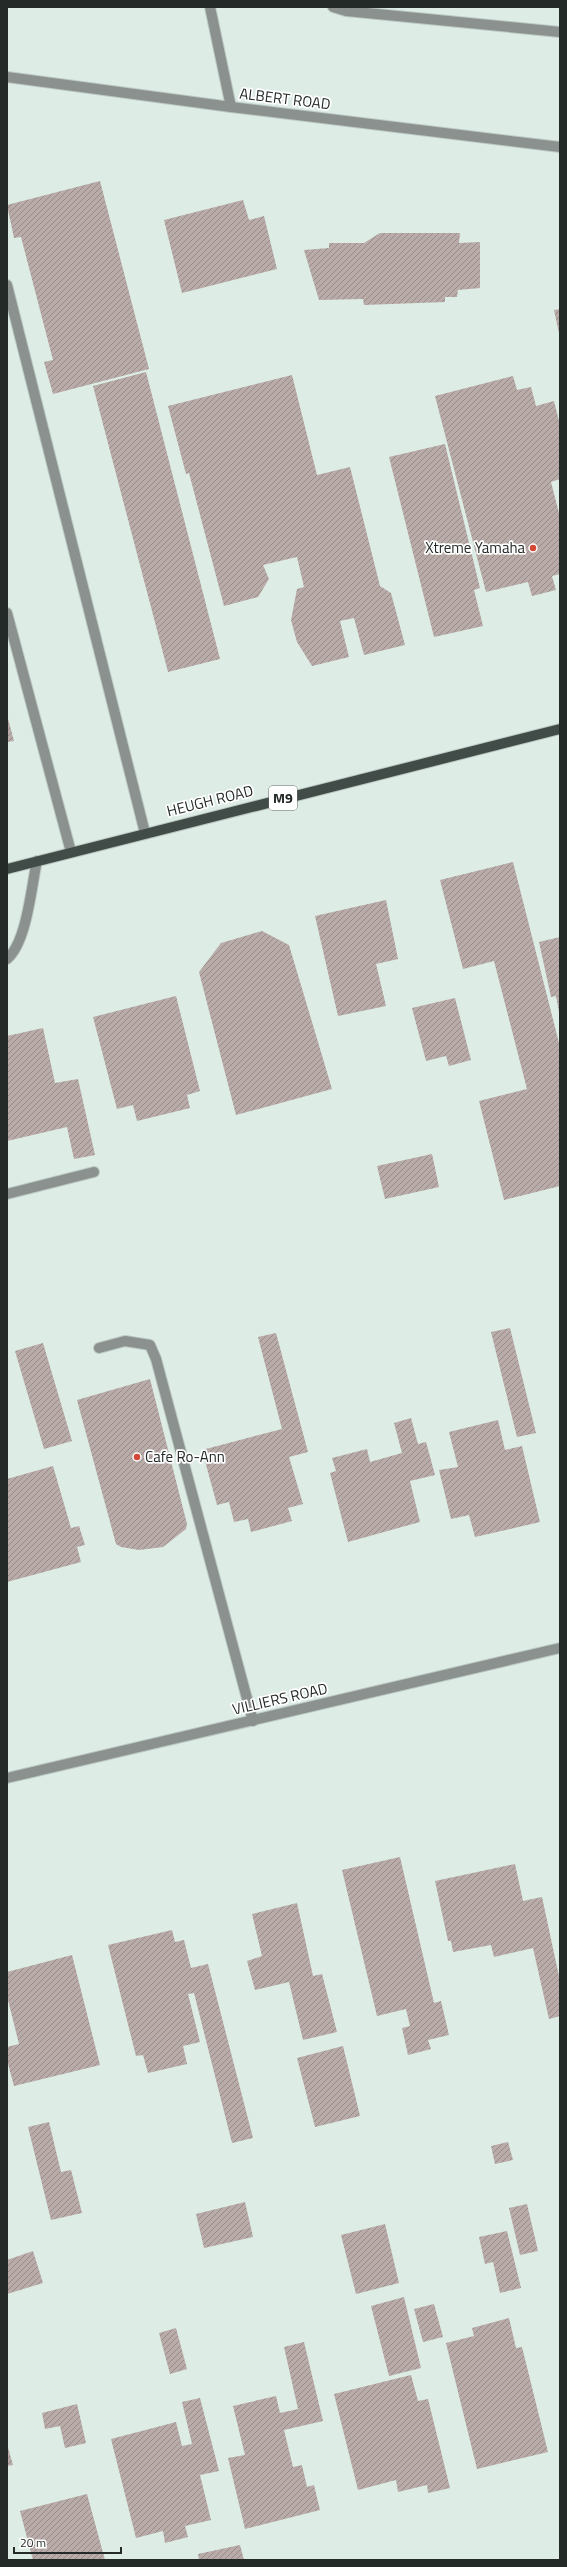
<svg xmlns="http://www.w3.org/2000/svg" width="567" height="2567" viewBox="0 0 567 2567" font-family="'Titillium Web',sans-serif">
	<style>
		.building { fill: url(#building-hatch) }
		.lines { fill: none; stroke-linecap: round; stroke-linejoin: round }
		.minor-casing { stroke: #bcc9c3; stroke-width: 12 }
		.major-casing { stroke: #bcc9c3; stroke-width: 12 }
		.minor { stroke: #8b918f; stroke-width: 10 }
		.major { stroke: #414b47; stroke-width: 10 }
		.poi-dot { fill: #d54837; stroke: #fff; stroke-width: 1.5 }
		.labels { text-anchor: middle; stroke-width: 3.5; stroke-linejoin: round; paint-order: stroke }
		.shield { fill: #fff; stroke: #666a68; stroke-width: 1 }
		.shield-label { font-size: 14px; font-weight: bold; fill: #242a27 }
		.street-label { font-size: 15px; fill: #242a27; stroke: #fff }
		.poi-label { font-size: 15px; fill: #242a27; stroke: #fff; text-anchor: end }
	</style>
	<defs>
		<pattern id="building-hatch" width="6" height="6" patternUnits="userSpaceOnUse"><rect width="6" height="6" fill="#b9aba8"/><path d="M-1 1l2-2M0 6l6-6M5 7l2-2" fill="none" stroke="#968b89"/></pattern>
	</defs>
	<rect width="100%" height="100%" fill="#ddece5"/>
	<!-- building -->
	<g class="building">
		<path d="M 100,181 L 149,369 L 53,394 L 44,362 L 53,360 L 21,237 L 14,238 L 7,205 Z"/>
		<path d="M 243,200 L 249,220 L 264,216 L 277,269 L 182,293 L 164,220 Z"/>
		<path d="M 380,233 L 460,233 L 459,243 L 480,242 L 480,288 L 458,290 L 457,297 L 445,297 L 445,302 L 364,305 L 363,299 L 319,300 L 304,250 L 329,248 L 329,243 L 364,243 Z"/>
		<path d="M 560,309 L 560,333 L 559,333 L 554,310 Z"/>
		<path d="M 146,372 L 220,659 L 168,672 L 93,386 Z"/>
		<path d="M 292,375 L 317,475 L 350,467 L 380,586 L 391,593 L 405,645 L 364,655 L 354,618 L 340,621 L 349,657 L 312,666 L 297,642 L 291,620 L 297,589 L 304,587 L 297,557 L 263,565 L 269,579 L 258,597 L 224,606 L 189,473 L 186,474 L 168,406 Z"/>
		<path d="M 513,376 L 517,390 L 531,387 L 536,406 L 554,401 L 560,425 L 560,479 L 551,482 L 560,517 L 560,574 L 552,576 L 556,590 L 532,596 L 528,582 L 486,592 L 435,396 Z"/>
		<path d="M 445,444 L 480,588 L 474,590 L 483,626 L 434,637 L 389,457 Z"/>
		<path d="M 7,715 L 14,741 L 7,742 Z"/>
		<path d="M 513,862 L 560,1047 L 560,1186 L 504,1200 L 479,1101 L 527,1089 L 494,961 L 463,969 L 440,880 Z"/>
		<path d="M 386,900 L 398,959 L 376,964 L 386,1006 L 338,1016 L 315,916 Z"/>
		<path d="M 262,931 L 289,945 L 332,1089 L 236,1115 L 199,972 L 221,943 Z"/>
		<path d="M 560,937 L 560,1012 L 559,1012 L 556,996 L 551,997 L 539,942 Z"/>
		<path d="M 176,996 L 200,1091 L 187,1095 L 190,1108 L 137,1121 L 133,1105 L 117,1109 L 93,1017 Z"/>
		<path d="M 455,998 L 471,1060 L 449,1066 L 446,1056 L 426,1061 L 412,1008 Z"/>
		<path d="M 43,1028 L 55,1083 L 78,1079 L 95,1155 L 74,1159 L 67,1127 L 7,1141 L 7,1036 Z"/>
		<path d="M 432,1154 L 439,1187 L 385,1199 L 377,1166 Z"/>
		<path d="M 510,1328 L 536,1433 L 517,1437 L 491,1332 Z"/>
		<path d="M 276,1333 L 308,1452 L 289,1457 L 303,1504 L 288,1508 L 292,1521 L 251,1532 L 248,1519 L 234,1522 L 229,1502 L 217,1505 L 202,1450 L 282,1429 L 258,1337 Z"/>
		<path d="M 43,1343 L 72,1441 L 44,1449 L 15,1351 Z"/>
		<path d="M 150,1379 L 187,1524 L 186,1529 L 163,1547 L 139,1550 L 121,1547 L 116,1544 L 77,1400 Z"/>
		<path d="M 411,1418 L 418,1444 L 426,1442 L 435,1475 L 410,1481 L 420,1522 L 348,1542 L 330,1473 L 336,1471 L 332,1458 L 367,1449 L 370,1462 L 402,1453 L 394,1423 Z"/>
		<path d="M 498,1420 L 505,1450 L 522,1446 L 540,1522 L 475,1537 L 469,1515 L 451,1519 L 439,1470 L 458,1467 L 449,1432 Z"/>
		<path d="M 53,1466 L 71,1528 L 79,1526 L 85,1545 L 77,1547 L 81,1562 L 7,1582 L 7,1479 Z"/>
		<path d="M 400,1857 L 434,2003 L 441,2001 L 449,2035 L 428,2040 L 431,2049 L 408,2055 L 402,2028 L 410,2026 L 406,2009 L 377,2016 L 342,1870 Z"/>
		<path d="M 515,1864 L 523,1901 L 542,1897 L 560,1981 L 560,2016 L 549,2019 L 533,1948 L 494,1957 L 491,1945 L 453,1952 L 451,1941 L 448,1941 L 435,1881 Z"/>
		<path d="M 297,1903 L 313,1976 L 322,1974 L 337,2032 L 303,2040 L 289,1982 L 255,1990 L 247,1961 L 262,1956 L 252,1914 Z"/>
		<path d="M 172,1930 L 175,1942 L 184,1940 L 191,1968 L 208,1964 L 253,2138 L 232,2143 L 194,1993 L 188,1994 L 200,2042 L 183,2046 L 187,2064 L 148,2073 L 143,2055 L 136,2056 L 108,1945 Z"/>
		<path d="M 72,1955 L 100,2065 L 14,2086 L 7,2060 L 7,2047 L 19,2044 L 7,1996 L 7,1972 Z"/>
		<path d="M 343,2046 L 360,2116 L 315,2127 L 297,2058 Z"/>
		<path d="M 49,2122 L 61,2172 L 71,2170 L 82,2213 L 51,2220 L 28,2127 Z"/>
		<path d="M 508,2142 L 513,2160 L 495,2164 L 491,2146 Z"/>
		<path d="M 245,2202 L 253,2237 L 204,2248 L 196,2214 Z"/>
		<path d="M 527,2204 L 538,2251 L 520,2255 L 509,2208 Z"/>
		<path d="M 385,2224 L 399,2283 L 356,2294 L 341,2235 Z"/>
		<path d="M 507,2231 L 521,2288 L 500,2293 L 493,2262 L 485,2264 L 479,2237 Z"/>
		<path d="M 33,2251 L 43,2283 L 7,2294 L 7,2260 Z"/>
		<path d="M 404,2297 L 421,2368 L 389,2376 L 371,2306 Z"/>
		<path d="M 434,2304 L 443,2337 L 423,2342 L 414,2309 Z"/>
		<path d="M 509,2318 L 516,2348 L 522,2347 L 548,2452 L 477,2469 L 446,2343 L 474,2336 L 472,2328 Z"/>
		<path d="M 176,2328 L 187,2369 L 170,2374 L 159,2333 Z"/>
		<path d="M 304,2342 L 323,2421 L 284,2430 L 293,2467 L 302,2465 L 307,2487 L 314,2485 L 320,2510 L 245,2529 L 228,2458 L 245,2455 L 233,2406 L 276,2396 L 280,2413 L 298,2409 L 284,2347 Z"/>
		<path d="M 411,2375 L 418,2401 L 428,2399 L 450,2488 L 428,2493 L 427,2485 L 398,2492 L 396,2480 L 358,2490 L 334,2394 Z"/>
		<path d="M 200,2398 L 219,2471 L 200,2475 L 211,2520 L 185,2526 L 188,2537 L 165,2543 L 163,2531 L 136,2538 L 111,2439 L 176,2422 L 182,2446 L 192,2444 L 182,2402 Z"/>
		<path d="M 77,2404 L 86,2443 L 65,2448 L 60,2426 L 45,2429 L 42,2413 Z"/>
		<path d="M 7,2444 L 13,2465 L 7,2466 Z"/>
		<path d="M 87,2494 L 105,2560 L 33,2560 L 20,2511 Z"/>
		<path d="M 240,2545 L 244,2560 L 199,2560 L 198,2554 Z"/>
	</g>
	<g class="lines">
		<defs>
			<g id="minor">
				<path d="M 210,7 L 231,107"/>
				<path d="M 333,7 L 346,11 L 560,32"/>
				<path d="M 7,77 L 231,107 L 560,147"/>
				<path d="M 7,285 L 145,833"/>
				<path d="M 7,613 L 71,852"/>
				<path d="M 7,959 C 27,942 31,888 37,861"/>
				<path d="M 7,1194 L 94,1172"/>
				<path d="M 99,1348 L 125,1341 L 150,1345 L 156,1359 L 253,1721"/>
				<path d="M 7,1778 L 560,1648"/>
			</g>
			<path id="major" d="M 7,869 L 560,729"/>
		</defs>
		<!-- minor casing -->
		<use href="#minor" class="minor-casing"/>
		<!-- major casing -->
		<use href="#major" class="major-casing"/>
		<!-- minor -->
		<use href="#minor" class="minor"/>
		<!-- major -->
		<use href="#major" class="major"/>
	</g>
	<!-- markers -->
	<g class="poi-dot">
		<circle cx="533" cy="548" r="4"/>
		<circle cx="137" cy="1457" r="4"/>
	</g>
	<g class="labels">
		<!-- shield labels -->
		<rect class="shield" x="269" y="786" width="28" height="24" rx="3"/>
		<g class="shield-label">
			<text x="283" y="803">M9</text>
		</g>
		<!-- street labels -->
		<g class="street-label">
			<text transform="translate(285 99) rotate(7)" y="5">ALBERT ROAD</text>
			<text transform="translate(210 801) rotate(-14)" y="5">HEUGH ROAD</text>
			<text transform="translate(280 1699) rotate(-13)" y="5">VILLIERS ROAD</text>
		</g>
		<!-- poi labels -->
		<g class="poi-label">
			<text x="525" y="553">Xtreme Yamaha</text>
			<text x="145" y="1462" text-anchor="start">Cafe Ro-Ann</text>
		</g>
	</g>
	<!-- border -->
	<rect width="567" height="2567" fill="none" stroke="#242a27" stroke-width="16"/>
	<!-- scale -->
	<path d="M14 2547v6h107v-6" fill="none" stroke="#242a27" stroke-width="2"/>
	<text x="20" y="2547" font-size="12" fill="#242a27" stroke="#ffffff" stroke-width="3" paint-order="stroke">20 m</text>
</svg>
